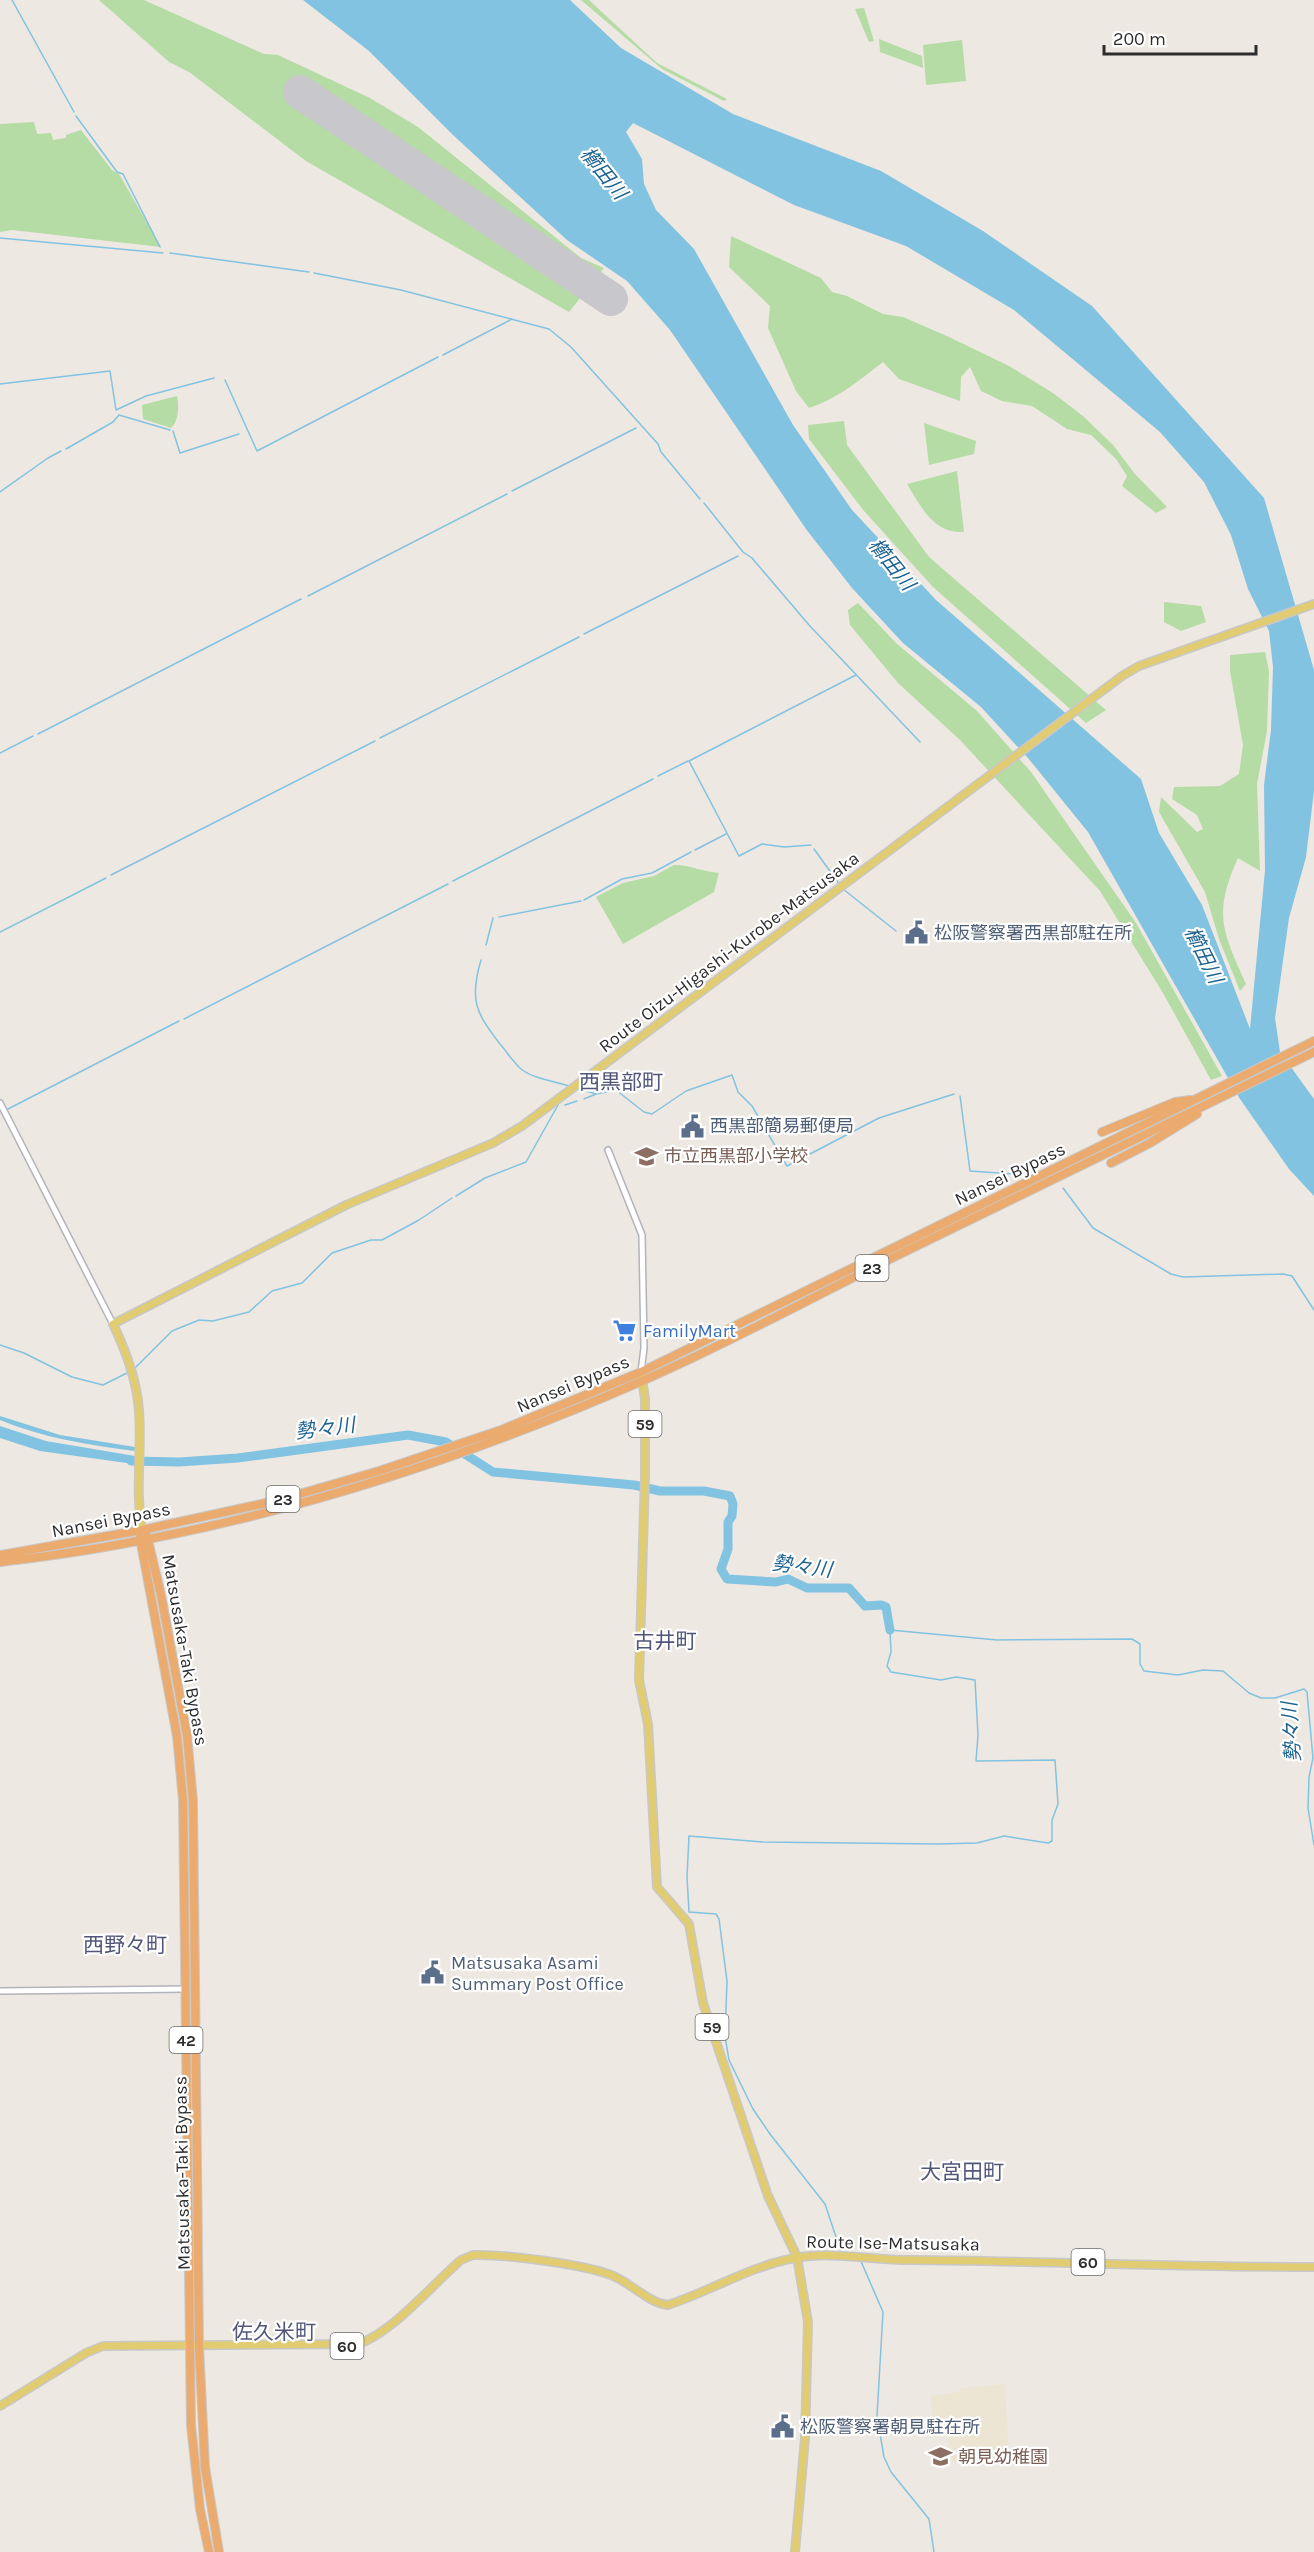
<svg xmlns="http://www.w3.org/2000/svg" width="1314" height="2552" viewBox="0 0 1314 2552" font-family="Karla,'Noto Sans JP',sans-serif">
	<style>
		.education { fill: #ece5d3 }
		.green { fill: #b5dca5 }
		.water { fill: #82c3e1; fill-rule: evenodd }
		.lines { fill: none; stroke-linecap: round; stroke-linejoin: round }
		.stream { stroke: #82c3e1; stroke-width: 1.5 }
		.river { stroke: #82c3e1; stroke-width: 9 }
		.runway { stroke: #c8c7cb; stroke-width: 34 }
		.minor-casing { stroke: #b2b3bb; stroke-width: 8 }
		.major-casing { stroke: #c8c8c8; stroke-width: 10 }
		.highway-casing { stroke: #c8c8c8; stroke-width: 10 }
		.minor { stroke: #fff; stroke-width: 5 }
		.major { stroke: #e1cc72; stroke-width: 7 }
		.highway { stroke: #ebaa6e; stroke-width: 8 }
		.labels { text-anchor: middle; stroke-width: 4.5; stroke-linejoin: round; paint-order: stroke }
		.shield { fill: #fff; stroke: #6c6c6c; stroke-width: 1.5 }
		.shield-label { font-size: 16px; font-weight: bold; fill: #2d2d2d }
		.service-label { font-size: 18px; fill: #4e5e75; stroke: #fff; text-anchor: start }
		.street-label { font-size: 18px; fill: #2d2d2d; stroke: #fff }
		.education-label { font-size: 18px; fill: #785e54; stroke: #fff; text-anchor: start }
		.shop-label { font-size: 18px; fill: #366cbe; stroke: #fff; text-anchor: start }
		.water-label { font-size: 20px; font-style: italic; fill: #1f6390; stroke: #fff }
		.quarter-label { font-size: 21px; fill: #525779; stroke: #fff }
	</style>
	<rect width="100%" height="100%" fill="#ede8e1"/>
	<!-- education -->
	<path class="education" d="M 1005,2384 L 1009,2463 L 952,2462 L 947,2435 L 933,2437 L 931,2396 L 959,2392 L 961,2388 Z"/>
	<!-- green -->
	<g class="green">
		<path d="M 99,0 L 144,0 L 264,54 L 278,55 L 370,98 L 418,127 L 581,258 L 604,268 L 593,282 L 300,87 L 296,94 L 334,119 L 331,125 L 337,130 L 345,126 L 588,288 L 569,312 L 306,161 L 189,72 L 169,62 Z"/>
		<path d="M 581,0 L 589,0 L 657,63 L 727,99 L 724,101 L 662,69 Z"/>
		<path d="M 864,8 L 874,41 L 869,42 L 855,9 Z"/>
		<path d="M 879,39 L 922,56 L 923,68 L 880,52 Z"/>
		<path d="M 962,40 L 966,81 L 926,85 L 923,45 Z"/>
		<path d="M 34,122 L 37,134 L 51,133 L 53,140 L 66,138 L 66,135 L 81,130 L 112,170 L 119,174 L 161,247 L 12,230 L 0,232 L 0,124 Z"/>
		<path d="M 731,236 L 821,278 L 832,292 L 847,296 L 883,314 L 903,317 L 949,337 L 1009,366 L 1053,393 L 1083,416 L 1113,445 L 1135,474 L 1167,507 L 1156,513 L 1122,486 L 1127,476 L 1116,459 L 1091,435 L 1067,429 L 1032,406 L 1002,401 L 981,391 L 970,367 L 961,377 L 960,401 L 899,379 L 883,362 C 860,380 837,399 809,408 L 796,391 L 768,328 L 770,306 L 729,267 Z"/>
		<path d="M 177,396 C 179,407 179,420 171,428 L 143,419 L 142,405 Z"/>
		<path d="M 844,421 L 847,445 L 929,557 L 1106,710 L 1086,723 L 933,587 L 864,511 L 809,439 L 808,425 Z"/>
		<path d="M 924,423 L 976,441 L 974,454 L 929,465 Z"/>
		<path d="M 957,471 L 964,532 C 934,534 921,507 907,484 Z"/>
		<path d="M 1164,602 L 1201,606 L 1206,622 L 1181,631 L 1164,622 Z"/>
		<path d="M 858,603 L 896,643 L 977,711 L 1031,772 L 1136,923 L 1222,1076 L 1211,1080 L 1163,993 L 1100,891 L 960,740 L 898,683 L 850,625 L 848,610 Z"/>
		<path d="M 1265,652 L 1269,671 L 1267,731 L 1257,784 L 1260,871 L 1238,858 C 1213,913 1222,931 1246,984 L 1240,991 L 1219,939 L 1205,892 L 1159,812 L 1161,797 L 1197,832 L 1203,829 L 1197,815 L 1172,799 L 1174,787 L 1220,786 L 1239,774 L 1243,745 L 1230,671 L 1230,655 Z"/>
		<path d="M 674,865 C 691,865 703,872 719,873 L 714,892 L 623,944 L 596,897 L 623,883 L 654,876 Z"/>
	</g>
	<!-- water -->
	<g class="water">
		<path d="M 303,0 L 570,0 L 621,48 L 733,114 L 881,171 L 983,231 L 1092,306 L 1264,498 L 1314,670 L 1314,791 L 1306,857 L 1289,918 L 1275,1018 L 1280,1052 L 1314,1099 L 1314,1196 L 1289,1169 L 1240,1099 L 1088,832 L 1028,758 L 981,707 L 903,643 L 852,588 L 806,529 L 670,330 L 627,281 L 567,240 L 453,135 L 369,51 ZM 633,123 L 794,205 L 906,246 L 1014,310 L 1160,432 L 1204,482 L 1231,535 L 1248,589 L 1269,631 L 1273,667 L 1271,730 L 1264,785 L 1265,870 L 1250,1029 L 1202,905 L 1159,833 L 1141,779 L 936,600 L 852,510 L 793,425 L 694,249 L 656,210 L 644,184 L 642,159 L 626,132 Z"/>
		<path d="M 0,1416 L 60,1435 L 135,1447 L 135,1451 C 89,1445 43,1438 0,1420 Z"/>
		<path d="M 0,1426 L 46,1441 L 135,1456 L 134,1464 L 40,1451 L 0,1438 Z"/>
	</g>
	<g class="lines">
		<!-- stream -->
		<g class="stream">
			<path d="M 12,0 L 74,112"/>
			<path d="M 76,116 L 117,172 L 123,174 L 160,247"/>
			<path d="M 0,238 L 163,253"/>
			<path d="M 170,253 L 309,272"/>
			<path d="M 314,273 L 401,290 L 549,329 L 571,347 L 658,444 L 661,452 L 700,499"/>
			<path d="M 443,355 L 512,319"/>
			<path d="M 225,380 L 257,451 L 438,357"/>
			<path d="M 0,384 L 110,371 L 116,410 L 146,396 L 214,378"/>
			<path d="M 173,431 L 180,453 L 239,434"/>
			<path d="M 66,449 L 113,422 L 119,415 L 170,430"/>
			<path d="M 512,491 L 636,428"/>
			<path d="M 0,492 L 48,458 L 61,451"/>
			<path d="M 704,503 L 743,552 L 752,558 L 809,625 L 920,742"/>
			<path d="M 308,596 L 507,494"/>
			<path d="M 584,634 L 738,556"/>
			<path d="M 38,734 L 301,599"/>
			<path d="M 380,738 L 579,637"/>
			<path d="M 0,753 L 33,736"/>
			<path d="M 658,776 L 688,761"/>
			<path d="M 811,845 L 784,847 L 762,844 L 739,856 L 689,761 L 856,675"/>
			<path d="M 814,849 L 840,885"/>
			<path d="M 695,850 L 726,834"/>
			<path d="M 111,875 L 375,741"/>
			<path d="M 453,881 L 653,779"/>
			<path d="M 843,889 L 896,931"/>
			<path d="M 584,900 L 622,879 L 652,873 L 691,852"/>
			<path d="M 499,917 L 581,901"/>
			<path d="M 0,932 L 106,878"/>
			<path d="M 486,945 L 493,918"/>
			<path d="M 481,960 C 469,1000 476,1013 500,1044 C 507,1052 513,1062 521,1069 C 534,1079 554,1081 569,1086"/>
			<path d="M 184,1019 L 448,884"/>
			<path d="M 577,1088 L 596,1094 L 616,1090 L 644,1112 L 652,1114 L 686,1091 L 732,1075 L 738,1092 L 752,1106 L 787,1166 L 879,1118 L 954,1094"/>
			<path d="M 960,1096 L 970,1171 L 1014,1174 L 1047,1158"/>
			<path d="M 584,1099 L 596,1094"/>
			<path d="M 565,1105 L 577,1101"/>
			<path d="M 8,1109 L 179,1021"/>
			<path d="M 1063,1188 L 1093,1228 L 1171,1274 L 1183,1277 L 1283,1274 L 1292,1276 L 1314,1310"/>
			<path d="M 456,1196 L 485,1178 L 526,1162 L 558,1105"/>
			<path d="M 0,1345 L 24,1353 L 72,1377 L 103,1385 L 129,1372"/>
			<path d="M 133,1370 L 172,1331 L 199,1320 L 213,1321 L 249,1312 L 272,1291 L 302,1283 L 332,1253 L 371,1240 L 382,1240 L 419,1220 L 452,1198"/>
			<path d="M 858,2255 L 841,2252 L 825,2204 L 770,2134 L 753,2109 L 729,2060 L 725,2036 L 727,1981 L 719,1919 L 716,1914 L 689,1912 L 687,1877 L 689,1836 L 763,1842 L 938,1844 L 977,1843 L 1004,1836 L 1048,1843 L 1052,1841 L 1052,1820 L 1058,1804 L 1055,1760 L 976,1761 L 978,1735 L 975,1680 L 956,1677 L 941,1680 L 891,1672 L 887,1666 L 891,1652 L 890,1630 L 997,1640 L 1132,1639 L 1140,1644 L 1140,1664 L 1144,1671 L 1178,1675 L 1203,1670 L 1223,1671 L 1249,1693 L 1261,1698 L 1275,1698 L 1304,1689 L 1307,1692 L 1313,1758 L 1309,1777 L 1308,1808 L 1314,1845"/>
			<path d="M 860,2259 L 883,2312 L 877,2416 L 884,2457 L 891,2472 L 929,2519 L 934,2552"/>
		</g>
		<!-- river -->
		<path class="river" d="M 131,1461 L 179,1462 L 238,1458 L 408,1435 L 446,1442 L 493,1472 L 634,1485 L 660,1491 L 704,1491 L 730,1496 L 733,1504 L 732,1516 L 728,1522 L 728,1549 L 721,1569 L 727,1579 L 776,1582 L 788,1579 L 807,1588 L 849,1588 L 865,1606 L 881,1605 L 886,1607 L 890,1630"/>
		<!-- runway -->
		<path class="runway" d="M 300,92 L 611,299"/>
		<defs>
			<g id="minor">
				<path d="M 0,1103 L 113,1324"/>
				<path d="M 608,1150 L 642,1235 L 644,1348 L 641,1372"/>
				<path d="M 0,1991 L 187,1989"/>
			</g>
			<g id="major">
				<path d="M 641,1372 L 645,1399 L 645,1476 L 639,1680 L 648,1724 L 657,1887 L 689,1924 L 703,2003 L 768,2196 L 797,2257 L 808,2322 L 805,2438 L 795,2552"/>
				<path d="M 142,1530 C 135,1490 142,1452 139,1411 C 137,1381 126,1351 113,1324 L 346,1205 L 493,1143 L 522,1126 L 1122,676 L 1139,666 L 1314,604"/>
				<path d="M 0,2406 L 86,2353 L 103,2346 L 358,2344 C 392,2333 433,2284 461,2260 L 473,2255 C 505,2254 582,2264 611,2275 C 630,2282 648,2303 668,2305 C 711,2291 750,2266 795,2258 C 833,2251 871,2260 909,2260 C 1044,2261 1179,2267 1314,2267"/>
			</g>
			<g id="highway">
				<path d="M 1102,1132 L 1175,1102 L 1190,1100"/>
				<path d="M 1111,1163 L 1150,1143 L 1197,1114"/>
				<path d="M 147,1536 L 161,1595 L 187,1735 L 193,1801 L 199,2346 L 205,2467 L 219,2552"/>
				<path d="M 140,1538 L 177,1736 L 183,1800 L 191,2425 L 200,2509 L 209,2552"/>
				<path d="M 0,1555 L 142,1530 L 275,1501 L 379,1471 L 501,1430 L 641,1372 L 1314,1041"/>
				<path d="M 0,1562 C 221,1537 439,1470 642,1381 C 727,1344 809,1299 892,1258 C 1032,1189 1174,1121 1314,1052"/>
			</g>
		</defs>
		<!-- minor casing -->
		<use href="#minor" class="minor-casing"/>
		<!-- major casing -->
		<use href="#major" class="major-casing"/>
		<!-- highway casing -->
		<use href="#highway" class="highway-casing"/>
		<!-- minor -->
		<use href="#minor" class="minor"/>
		<!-- major -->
		<use href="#major" class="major"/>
		<!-- highway -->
		<use href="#highway" class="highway"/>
	</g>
	<!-- icons -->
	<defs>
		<symbol id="civic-bare" viewBox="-9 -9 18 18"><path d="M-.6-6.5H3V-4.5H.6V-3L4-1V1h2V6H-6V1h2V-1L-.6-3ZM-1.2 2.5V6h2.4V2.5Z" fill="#5c6f8a" stroke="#fff" stroke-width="2.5" paint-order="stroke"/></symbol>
		<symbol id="school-bare" viewBox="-9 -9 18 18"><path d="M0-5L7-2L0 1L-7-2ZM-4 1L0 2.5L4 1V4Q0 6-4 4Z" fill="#8d6e63" stroke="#fff" stroke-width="2.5" paint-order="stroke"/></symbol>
		<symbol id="supermarket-bare" viewBox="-9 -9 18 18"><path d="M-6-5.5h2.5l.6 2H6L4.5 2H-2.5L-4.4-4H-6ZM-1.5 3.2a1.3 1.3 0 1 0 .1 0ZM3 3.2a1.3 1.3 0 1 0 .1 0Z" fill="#3f7fe0" stroke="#fff" stroke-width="2.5" paint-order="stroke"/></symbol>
	</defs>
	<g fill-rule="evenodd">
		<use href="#civic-bare" x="900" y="916" width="33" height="33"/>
		<use href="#civic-bare" x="676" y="1110" width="33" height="33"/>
		<use href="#school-bare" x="630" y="1140" width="33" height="33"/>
		<use href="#supermarket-bare" x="608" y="1314" width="33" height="33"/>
		<use href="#civic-bare" x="416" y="1956" width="33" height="33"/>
		<use href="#civic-bare" x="766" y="2410" width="33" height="33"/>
		<use href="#school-bare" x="924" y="2440" width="33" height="33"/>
	</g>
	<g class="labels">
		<!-- shield labels -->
		<g class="shield">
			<rect x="855.5" y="1255" width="33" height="26" rx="4.5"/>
			<rect x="628.5" y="1411" width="33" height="26" rx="4.5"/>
			<rect x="266.5" y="1486" width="33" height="26" rx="4.5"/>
			<rect x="695.5" y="2014" width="33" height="26" rx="4.5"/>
			<rect x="169.5" y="2027" width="33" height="26" rx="4.5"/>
			<rect x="1071.5" y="2249" width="33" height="26" rx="4.5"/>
			<rect x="330.5" y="2333" width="33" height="26" rx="4.5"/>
		</g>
		<g class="shield-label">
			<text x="872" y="1274">23</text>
			<text x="645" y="1430">59</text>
			<text x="283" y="1505">23</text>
			<text x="712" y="2033">59</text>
			<text x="186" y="2046">42</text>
			<text x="1088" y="2268">60</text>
			<text x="347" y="2352">60</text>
		</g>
		<!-- service labels -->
		<g class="service-label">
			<text x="934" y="939">松阪警察署西黒部駐在所</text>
			<text x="710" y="1132">西黒部簡易郵便局</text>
			<text x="451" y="1969">Matsusaka Asami<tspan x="451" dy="21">Summary Post Office</tspan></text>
			<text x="800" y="2433">松阪警察署朝見駐在所</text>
		</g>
		<!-- street labels -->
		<g class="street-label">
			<text transform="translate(729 952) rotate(-37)" y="6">Route Oizu-Higashi-Kurobe-Matsusaka</text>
			<text transform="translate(1010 1174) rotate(-26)" y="6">Nansei Bypass</text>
			<text transform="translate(573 1384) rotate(-23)" y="6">Nansei Bypass</text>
			<text transform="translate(111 1520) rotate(-11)" y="6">Nansei Bypass</text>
			<text transform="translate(185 1650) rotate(80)" y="6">Matsusaka-Taki Bypass</text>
			<text transform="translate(182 2173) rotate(-91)" y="6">Matsusaka-Taki Bypass</text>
			<text transform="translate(893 2243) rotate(1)" y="6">Route Ise-Matsusaka</text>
		</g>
		<!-- education labels -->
		<g class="education-label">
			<text x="664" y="1162">市立西黒部小学校</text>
			<text x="958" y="2463">朝見幼稚園</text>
		</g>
		<!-- shop labels -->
		<g class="shop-label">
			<text x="643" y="1337">FamilyMart</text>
		</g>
		<!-- water labels -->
		<g class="water-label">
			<text transform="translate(604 173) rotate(51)" y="7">櫛田川</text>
			<text transform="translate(892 564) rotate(51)" y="7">櫛田川</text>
			<text transform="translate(1204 955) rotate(64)" y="7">櫛田川</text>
			<text transform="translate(325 1428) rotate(-7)" y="7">勢々川</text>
			<text transform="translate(802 1566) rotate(7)" y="7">勢々川</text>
			<text transform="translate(1291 1732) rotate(-94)" y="7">勢々川</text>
		</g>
		<!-- quarter labels -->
		<g class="quarter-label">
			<text x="621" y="1089">西黒部町</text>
			<text x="665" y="1648">古井町</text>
			<text x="125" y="1952">西野々町</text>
			<text x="962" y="2179">大宮田町</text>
			<text x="274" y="2339">佐久米町</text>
		</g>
	</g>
	<!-- scale -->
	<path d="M1104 45v9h152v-9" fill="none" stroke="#2d2d2d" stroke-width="3"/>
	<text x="1113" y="45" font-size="18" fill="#2d2d2d" stroke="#ffffff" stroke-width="4.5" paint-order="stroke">200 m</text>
</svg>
